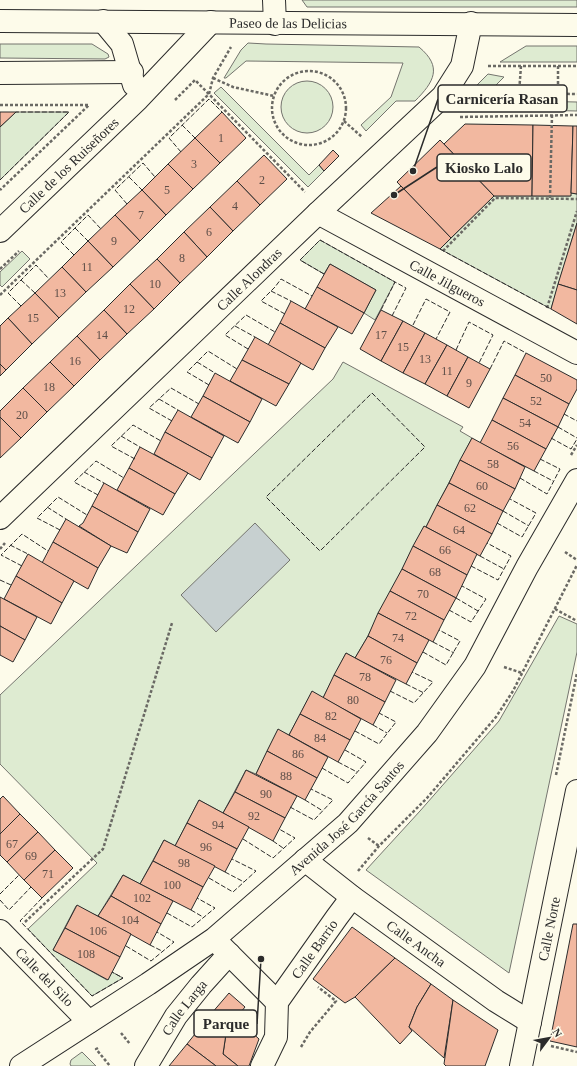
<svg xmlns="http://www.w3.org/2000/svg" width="577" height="1066" viewBox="0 0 577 1066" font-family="'Times New Roman',serif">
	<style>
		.green { fill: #deebd1; stroke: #74746e }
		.water { fill: #c7d0d0; stroke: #74746e }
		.building { fill: #f2b8a0; stroke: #2b2b2b }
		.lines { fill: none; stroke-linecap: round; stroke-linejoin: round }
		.street-casing { stroke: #2b2b2b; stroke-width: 24 }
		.secondary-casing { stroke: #2b2b2b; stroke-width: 24 }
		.path { stroke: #6a6964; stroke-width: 2.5; stroke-dasharray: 3 2; stroke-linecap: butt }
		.street { stroke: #fdfbea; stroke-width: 22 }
		.secondary { stroke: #fdfbea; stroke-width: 22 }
		.fence { stroke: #2b2b2b; stroke-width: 1; stroke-dasharray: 5 2; stroke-linecap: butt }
		.labels { text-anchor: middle; stroke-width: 3; stroke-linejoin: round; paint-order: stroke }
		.number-label { font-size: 12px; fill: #5d4e48 }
		.street-label { font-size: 14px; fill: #2b2b2b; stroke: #fdfbea }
		.leader { fill: none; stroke: #2b2b2b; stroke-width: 1.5 }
		.callout-dot { fill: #2b2b2b; stroke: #fdfbea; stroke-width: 1.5 }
		.callout { fill: #fdfbea; stroke: #2b2b2b; stroke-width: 1.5 }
		.callout-label { font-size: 15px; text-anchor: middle; font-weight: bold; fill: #2b2b2b }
	</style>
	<rect width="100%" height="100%" fill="#fdfbea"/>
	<!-- green -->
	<g class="green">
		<path d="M 302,0 L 577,0 L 577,7 L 307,7 Z"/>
		<path d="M 248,43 L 266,44 L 419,47 C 443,67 434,82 415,101 L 396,101 L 366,131 L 361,125 L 391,97 L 403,63 L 246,61 L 226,78 L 224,78 L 241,50 Z"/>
		<path d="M 0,44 L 92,44 L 108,54 L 109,57 L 105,59 L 0,58 Z"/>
		<path d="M 526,46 L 577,46 L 577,62 L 500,62 Z"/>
		<path d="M 488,74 L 504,77 L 481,100 L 577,102 L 577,111 L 454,108 Z"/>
		<circle cx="307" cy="107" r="26"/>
		<path d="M 221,87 L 309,175 L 319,165 L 324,171 L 308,187 L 214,93 Z"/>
		<path d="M 16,112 L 69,112 L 0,180 L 0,127 Z"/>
		<path d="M 571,193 L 577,194 L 577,223 L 551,309 L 440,249 L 494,196 L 570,196 Z"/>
		<path d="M 320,240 L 395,282 L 375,320 L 364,313 L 376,290 L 330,264 L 324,274 L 300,260 Z"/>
		<path d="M 22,251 L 30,259 L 2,287 L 0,285 L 0,272 Z"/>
		<path d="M 343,362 L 463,427 L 460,431 L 472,438 L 426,527 L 424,527 L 368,636 L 355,658 L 346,653 L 323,698 L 312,692 L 289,735 L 278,730 L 256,774 L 246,770 L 223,813 L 199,800 L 175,846 L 164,840 L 140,884 L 123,875 L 98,916 L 76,906 L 53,950 L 107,980 L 112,972 L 123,978 L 92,996 L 28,929 L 97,863 L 0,764 L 0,695 L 333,379 Z"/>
		<path d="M 559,616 L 577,624 L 577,652 L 509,973 L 366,870 L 420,811 L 499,721 Z"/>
		<path d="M 82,1052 L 96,1066 L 71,1066 L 70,1064 L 71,1060 Z"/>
	</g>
	<!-- water -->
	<path class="water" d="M 255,523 L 290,560 L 216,632 L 181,595 Z"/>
	<!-- building -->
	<g class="building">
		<path d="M 0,112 L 16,112 L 0,127 Z"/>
		<path d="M 222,112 L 246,138 L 220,163 L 195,138 Z"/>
		<path d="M 465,124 L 533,125 L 532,196 L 494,196 L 444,144 Z"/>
		<path d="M 533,125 L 573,126 L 571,196 L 532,196 Z"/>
		<path d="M 573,126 L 577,126 L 577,194 L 571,193 Z"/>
		<path d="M 195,138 L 220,163 L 193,189 L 168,164 Z"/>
		<path d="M 440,140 L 494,196 L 451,238 L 397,182 Z"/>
		<path d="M 333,150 L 339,156 L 324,171 L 319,165 Z"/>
		<path d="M 264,155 L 287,179 L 260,205 L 237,181 Z"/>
		<path d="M 168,164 L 193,189 L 166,215 L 142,190 Z"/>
		<path d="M 237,181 L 260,205 L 233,231 L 210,207 Z"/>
		<path d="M 401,186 L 451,238 L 440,249 L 371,213 Z"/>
		<path d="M 142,190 L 166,215 L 140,241 L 115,215 Z"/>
		<path d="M 210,207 L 233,231 L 207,257 L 184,232 Z"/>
		<path d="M 115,215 L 140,241 L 113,267 L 88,241 Z"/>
		<path d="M 577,223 L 577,290 L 558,284 Z"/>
		<path d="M 184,232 L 207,257 L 180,283 L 157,259 Z"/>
		<path d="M 88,241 L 113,267 L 86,292 L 62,267 Z"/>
		<path d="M 157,259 L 180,283 L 154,309 L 130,284 Z"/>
		<path d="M 330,264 L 376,290 L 364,313 L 317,287 Z"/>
		<path d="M 62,267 L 86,292 L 59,318 L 35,293 Z"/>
		<path d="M 130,284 L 154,309 L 127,334 L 104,310 Z"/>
		<path d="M 558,284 L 577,290 L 577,324 L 551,309 Z"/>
		<path d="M 317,287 L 364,313 L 352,334 L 305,309 Z"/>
		<path d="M 35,293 L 59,318 L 32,344 L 8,318 Z"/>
		<path d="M 291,301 L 338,327 L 325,348 L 280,323 Z"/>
		<path d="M 104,310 L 127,334 L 100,360 L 77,336 Z"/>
		<path d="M 381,310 L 403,321 L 381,361 L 360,349 Z"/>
		<path d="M 8,318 L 32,344 L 6,370 L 0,364 L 0,326 Z"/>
		<path d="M 403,321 L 425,333 L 403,373 L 381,361 Z"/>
		<path d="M 280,323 L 325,348 L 313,370 L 268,345 Z"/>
		<path d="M 425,333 L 447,345 L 425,384 L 403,373 Z"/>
		<path d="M 77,336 L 100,360 L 74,386 L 50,362 Z"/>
		<path d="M 255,337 L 301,363 L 289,384 L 242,360 Z"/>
		<path d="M 447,345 L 468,357 L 447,396 L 425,384 Z"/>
		<path d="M 526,353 L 577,380 L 577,389 L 569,404 L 515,375 Z"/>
		<path d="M 468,357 L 490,369 L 469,408 L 447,396 Z"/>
		<path d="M 242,360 L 289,384 L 276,406 L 230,381 Z"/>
		<path d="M 50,362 L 74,386 L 47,412 L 23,388 Z"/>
		<path d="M 0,364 L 6,370 L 0,376 Z"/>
		<path d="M 215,373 L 262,399 L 250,422 L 203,396 Z"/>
		<path d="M 515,375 L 569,404 L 558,427 L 503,398 Z"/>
		<path d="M 23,388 L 47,412 L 21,438 L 0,417 L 0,411 Z"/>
		<path d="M 203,396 L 250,422 L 238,443 L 191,417 Z"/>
		<path d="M 503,398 L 558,427 L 546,449 L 492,420 Z"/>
		<path d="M 178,410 L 224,436 L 212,458 L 165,432 Z"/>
		<path d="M 0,417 L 21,438 L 0,458 Z"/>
		<path d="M 492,420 L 546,449 L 534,471 L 480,443 Z"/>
		<path d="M 165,432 L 212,458 L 200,480 L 154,454 Z"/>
		<path d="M 472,438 L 525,467 L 515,489 L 460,460 Z"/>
		<path d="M 140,447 L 188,473 L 175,494 L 129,468 Z"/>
		<path d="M 460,460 L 515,489 L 503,511 L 449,483 Z"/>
		<path d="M 129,468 L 175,494 L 163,515 L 117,490 Z"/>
		<path d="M 104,483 L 150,509 L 138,532 L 92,506 Z"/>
		<path d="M 449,483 L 503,511 L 492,534 L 437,505 Z"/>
		<path d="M 437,505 L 492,534 L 480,556 L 426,527 Z"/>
		<path d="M 92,506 L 138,532 L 127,553 L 111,546 L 79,526 L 83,523 Z"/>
		<path d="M 66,519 L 111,546 L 98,568 L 53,542 Z"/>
		<path d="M 424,526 L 477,554 L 467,575 L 413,546 Z"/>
		<path d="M 53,542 L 98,568 L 88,589 L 42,563 Z"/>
		<path d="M 413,546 L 467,575 L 456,598 L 402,569 Z"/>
		<path d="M 28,554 L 74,581 L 62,603 L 16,576 Z"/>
		<path d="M 402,569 L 456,598 L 444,620 L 390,591 Z"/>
		<path d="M 16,576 L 62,603 L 51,624 L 4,599 Z"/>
		<path d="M 390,591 L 444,620 L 433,642 L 378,613 Z"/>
		<path d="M 0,597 L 37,617 L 25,640 L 0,626 Z"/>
		<path d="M 378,613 L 429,640 L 417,663 L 368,636 Z"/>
		<path d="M 0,626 L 25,640 L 13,662 L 0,655 Z"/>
		<path d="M 368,636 L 417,663 L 406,684 L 355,658 Z"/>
		<path d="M 346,653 L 396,680 L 385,702 L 334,675 Z"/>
		<path d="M 334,675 L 385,702 L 373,725 L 323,698 Z"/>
		<path d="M 312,691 L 361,719 L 350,740 L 300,714 Z"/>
		<path d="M 300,714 L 350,740 L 338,762 L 289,735 Z"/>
		<path d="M 278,729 L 328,757 L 317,778 L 267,751 Z"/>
		<path d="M 267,751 L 317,778 L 305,800 L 256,774 Z"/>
		<path d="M 246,770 L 297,796 L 285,818 L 235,792 Z"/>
		<path d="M 235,792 L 285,818 L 273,841 L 223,813 Z"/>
		<path d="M 3,796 L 20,814 L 0,834 L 0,799 Z"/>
		<path d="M 199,800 L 249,827 L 237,849 L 187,823 Z"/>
		<path d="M 20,814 L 38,832 L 7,862 L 0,855 L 0,834 Z"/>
		<path d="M 187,823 L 237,849 L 225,872 L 175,846 Z"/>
		<path d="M 38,832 L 55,850 L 24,880 L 7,862 Z"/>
		<path d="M 164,840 L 215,866 L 203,887 L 153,861 Z"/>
		<path d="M 55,850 L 73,868 L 42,898 L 24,880 Z"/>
		<path d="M 153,861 L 203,887 L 191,910 L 140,884 Z"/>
		<path d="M 123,875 L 173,901 L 161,924 L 111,896 Z"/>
		<path d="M 111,896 L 161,924 L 150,945 L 98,916 Z"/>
		<path d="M 77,905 L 131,934 L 120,957 L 65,928 Z"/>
		<path d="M 573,924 L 577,924 L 577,1047 L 550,1041 Z"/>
		<path d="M 352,927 L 395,958 L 355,997 L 345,1003 L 313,979 Z"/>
		<path d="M 65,928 L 120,957 L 108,980 L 53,950 Z"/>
		<path d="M 395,958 L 431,984 L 417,1007 L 409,1027 L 412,1031 L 400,1044 L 355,997 Z"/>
		<path d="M 431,984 L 453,1000 L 444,1058 L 409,1027 L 417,1007 Z"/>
		<path d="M 229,993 L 245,1007 L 236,1018 L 259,1039 L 249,1066 L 238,1066 L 223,1054 L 227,1027 L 211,1014 Z"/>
		<path d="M 453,1000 L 498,1030 L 485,1066 L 446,1066 L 444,1064 Z"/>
		<path d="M 211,1014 L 227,1027 L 223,1054 L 238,1066 L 216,1066 L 187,1044 Z"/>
		<path d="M 187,1044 L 216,1066 L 169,1066 Z"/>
	</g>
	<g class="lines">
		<defs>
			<g id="street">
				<path d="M 274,0 L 275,24"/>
				<path d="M 103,21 L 122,44 L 134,85"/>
				<path d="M 0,73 L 132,72"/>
				<path id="s1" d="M 318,213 L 577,353"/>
				<path id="s2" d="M 0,231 L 138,99 L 211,22"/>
				<path id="s3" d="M 0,518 L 318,213 L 443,96 L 462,66 L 471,23"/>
				<path id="s4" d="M 305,860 L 352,897 L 496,1001 L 530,1022"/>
				<path id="s5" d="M 0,931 L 89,1022"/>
				<path d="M 218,943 L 277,1002"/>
				<path id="s6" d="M 21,1066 L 148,984 L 214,939 L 348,823 L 427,733 L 475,666 L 527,567 L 577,480"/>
				<path id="s7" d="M 146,1066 L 176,1016 L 201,985 L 229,954"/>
				<path id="s8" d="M 262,1066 L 276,1037 L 277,1002 L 337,917 L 352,897"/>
				<path id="s9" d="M 521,1066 L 577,791"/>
			</g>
			<g id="secondary">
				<path id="s10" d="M 0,21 L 577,25"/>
			</g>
		</defs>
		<!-- street casing -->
		<use href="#street" class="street-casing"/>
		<!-- secondary casing -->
		<use href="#secondary" class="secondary-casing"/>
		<!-- path -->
		<g class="path">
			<path d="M 488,66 L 577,66"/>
			<path d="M 521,66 L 519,93 L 577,94"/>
			<circle cx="309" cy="108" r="37"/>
			<path d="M 213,78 L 233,87 L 274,96"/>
			<path d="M 558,94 L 558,66"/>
			<path d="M 175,100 L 195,80 L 305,192"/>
			<path d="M 0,105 L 89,105 L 0,190"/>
			<path d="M 460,117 L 577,115"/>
			<path d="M 344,121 L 362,137"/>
			<path d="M 550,198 L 552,115"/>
			<path d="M 443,251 L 495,198 L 577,199"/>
			<path d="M 0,269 L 19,251"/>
			<path d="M 0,295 L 209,94 L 213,78 L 231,47"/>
			<path d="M 547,308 L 577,211"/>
			<path d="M 571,455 L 577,445"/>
			<path d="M 0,549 L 5,543"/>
			<path d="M 565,552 L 577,560"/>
			<path d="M 555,609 L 577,621"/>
			<path d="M 504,667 L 522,673"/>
			<path d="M 556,775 L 577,673"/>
			<path d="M 368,838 L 379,846"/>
			<path d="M 358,871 L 379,846 L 427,798 L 496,717 L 513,691 L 577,565"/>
			<path d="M 25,922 L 103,849 L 172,623"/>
			<path d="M 121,1033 L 130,1044"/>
			<path d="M 551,1046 L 577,1052"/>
			<path d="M 301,1047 L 310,1032 L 336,1001 L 318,987"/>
			<path d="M 98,1048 L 96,1049 L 110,1066"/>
		</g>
		<!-- street -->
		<use href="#street" class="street"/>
		<!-- secondary -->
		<use href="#secondary" class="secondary"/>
		<!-- fence -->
		<g class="fence">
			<path d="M 182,125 L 195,138"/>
			<path d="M 181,152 L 169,138 L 209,99 L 222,112"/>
			<path d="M 129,177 L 142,190"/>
			<path d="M 0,180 L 69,112 L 16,112"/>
			<path d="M 127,204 L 115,190 L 118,187 L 143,163 L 155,177"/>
			<path d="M 75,228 L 88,241"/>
			<path d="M 440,249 L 551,309"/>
			<path d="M 74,255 L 61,242 L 88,215 L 101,229"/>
			<path d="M 324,274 L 300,260 L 320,240 L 395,282 L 381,310"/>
			<path d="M 21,280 L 35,293"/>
			<path d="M 271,291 L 291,301"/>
			<path d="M 21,306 L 8,293 L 36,265 L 49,279"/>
			<path d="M 285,314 L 261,301 L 275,287 L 281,279 L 312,296"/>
			<path d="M 392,316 L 406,288 L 395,282"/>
			<path d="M 413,325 L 426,299 L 450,312 L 436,339"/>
			<path d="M 235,326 L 255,337"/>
			<path d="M 248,349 L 225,335 L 246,315 L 275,332"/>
			<path d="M 456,350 L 469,322 L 493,335 L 479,363"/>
			<path d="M 197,362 L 215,373"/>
			<path d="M 490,369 L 504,341 L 526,353"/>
			<path d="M 209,385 L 187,372 L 208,351 L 237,369"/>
			<path d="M 372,393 L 425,447 L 320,551 L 266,497 Z"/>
			<path d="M 159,399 L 178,410"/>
			<path d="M 564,414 L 577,421"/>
			<path d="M 172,421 L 149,408 L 171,388 L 199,404"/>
			<path d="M 558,427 L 577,438"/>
			<path d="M 121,436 L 140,447"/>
			<path d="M 551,438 L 571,449 L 577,439"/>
			<path d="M 135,459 L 111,446 L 133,425 L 161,441"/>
			<path d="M 534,471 L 553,481"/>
			<path d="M 84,472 L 104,483"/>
			<path d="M 520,478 L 547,494 L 560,469 L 540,459"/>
			<path d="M 98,495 L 74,482 L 96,461 L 124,478"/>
			<path d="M 47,507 L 66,519"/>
			<path d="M 503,511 L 529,526"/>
			<path d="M 497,523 L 522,537 L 536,513 L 510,499"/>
			<path d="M 60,530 L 37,518 L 58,497 L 87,515"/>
			<path d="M 10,545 L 28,554"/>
			<path d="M 480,556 L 504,569"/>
			<path d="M 22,566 L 1,555 L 22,534 L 48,551"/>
			<path d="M 471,566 L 498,580 L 511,556 L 487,543"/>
			<path d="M 0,580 L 11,585"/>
			<path d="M 456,598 L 478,611"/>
			<path d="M 449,610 L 471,622 L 486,599 L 462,586"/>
			<path d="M 433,642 L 454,653"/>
			<path d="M 423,652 L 446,665 L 460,641 L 439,630"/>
			<path d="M 406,684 L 424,693"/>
			<path d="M 390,691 L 414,703 L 433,682 L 412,672"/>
			<path d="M 373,725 L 387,733"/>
			<path d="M 355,731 L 379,744 L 396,722 L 379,713"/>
			<path d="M 338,762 L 357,772"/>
			<path d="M 322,768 L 348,783 L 366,762 L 345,750"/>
			<path d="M 305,800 L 323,811"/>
			<path d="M 290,807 L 314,820 L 333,800 L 311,789"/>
			<path d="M 243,839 L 273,858 L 295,838 L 279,829"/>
			<path d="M 273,841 L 283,848"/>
			<path d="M 225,872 L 244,882"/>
			<path d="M 209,878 L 233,892 L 256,871 L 232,859"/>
			<path d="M 0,894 L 19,875"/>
			<path d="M 42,898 L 20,921 L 92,996 L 123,978 L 112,972"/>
			<path d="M 0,900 L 9,910 L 31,887"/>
			<path d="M 191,910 L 203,917"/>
			<path d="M 167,913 L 192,927 L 215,908 L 197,898"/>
			<path d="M 150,945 L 162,951"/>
			<path d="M 126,946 L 151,961 L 174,942 L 157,932"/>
		</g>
	</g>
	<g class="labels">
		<!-- number labels -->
		<g class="number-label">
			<text x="221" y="142">1</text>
			<text x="194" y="168">3</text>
			<text x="262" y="184">2</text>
			<text x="167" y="194">5</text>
			<text x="235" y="210">4</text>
			<text x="141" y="219">7</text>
			<text x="209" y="236">6</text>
			<text x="114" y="245">9</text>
			<text x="182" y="262">8</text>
			<text x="87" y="271">11</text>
			<text x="155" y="288">10</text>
			<text x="60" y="297">13</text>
			<text x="129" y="313">12</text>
			<text x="33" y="322">15</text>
			<text x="102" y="339">14</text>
			<text x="381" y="339">17</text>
			<text x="403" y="351">15</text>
			<text x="425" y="363">13</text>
			<text x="75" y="365">16</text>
			<text x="447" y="375">11</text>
			<text x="546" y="382">50</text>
			<text x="469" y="387">9</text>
			<text x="49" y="391">18</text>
			<text x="536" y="405">52</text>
			<text x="22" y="419">20</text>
			<text x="525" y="427">54</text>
			<text x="513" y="450">56</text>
			<text x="493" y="468">58</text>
			<text x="482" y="490">60</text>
			<text x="470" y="512">62</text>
			<text x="459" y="534">64</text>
			<text x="445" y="554">66</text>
			<text x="435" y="576">68</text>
			<text x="423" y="598">70</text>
			<text x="411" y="620">72</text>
			<text x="398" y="642">74</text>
			<text x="386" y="664">76</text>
			<text x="365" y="681">78</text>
			<text x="353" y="704">80</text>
			<text x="331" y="720">82</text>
			<text x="320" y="742">84</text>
			<text x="298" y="758">86</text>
			<text x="286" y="780">88</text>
			<text x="266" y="798">90</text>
			<text x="254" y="820">92</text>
			<text x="218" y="829">94</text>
			<text x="12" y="848">67</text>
			<text x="206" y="851">96</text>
			<text x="31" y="860">69</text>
			<text x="184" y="867">98</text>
			<text x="48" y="878">71</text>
			<text x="172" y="889">100</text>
			<text x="142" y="902">102</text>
			<text x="130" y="924">104</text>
			<text x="98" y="935">106</text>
			<text x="86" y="958">108</text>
		</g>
		<!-- street labels -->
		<g class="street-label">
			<text dy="5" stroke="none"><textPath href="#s10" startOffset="288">Paseo de las Delicias</textPath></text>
			<text dy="5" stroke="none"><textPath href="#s2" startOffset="95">Calle de los Ruiseñores</textPath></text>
			<text dy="5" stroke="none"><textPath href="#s3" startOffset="345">Calle Alondras</textPath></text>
			<text dy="5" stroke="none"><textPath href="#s1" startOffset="147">Calle Jilgueros</textPath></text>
			<text dy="5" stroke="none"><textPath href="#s6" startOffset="411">Avenida José García Santos</textPath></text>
			<text dy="5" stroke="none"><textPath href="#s9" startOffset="140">Calle Norte</textPath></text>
			<text dy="5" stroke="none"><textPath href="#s4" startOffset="139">Calle Ancha</textPath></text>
			<text dy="5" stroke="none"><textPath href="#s8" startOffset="132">Calle Barrio</textPath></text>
			<text dy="5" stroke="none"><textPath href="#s5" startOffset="64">Calle del Silo</textPath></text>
			<text dy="5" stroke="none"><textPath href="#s7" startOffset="70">Calle Larga</textPath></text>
		</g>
	</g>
	<!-- callouts -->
	<path class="leader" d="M413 171L438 99M394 195L437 167M261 959L257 1024"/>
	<g class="callout-dot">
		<circle cx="413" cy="171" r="4"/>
		<circle cx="394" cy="195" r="4"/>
		<circle cx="261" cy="959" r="4"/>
	</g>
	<g class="callout">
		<rect x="438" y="85" width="129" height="27" rx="4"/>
		<rect x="437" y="154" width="94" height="27" rx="4"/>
		<rect x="194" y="1010" width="63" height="27" rx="4"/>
	</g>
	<g class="callout-label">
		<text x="502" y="104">Carnicería Rasan</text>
		<text x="484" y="173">Kiosko Lalo</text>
		<text x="226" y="1029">Parque</text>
	</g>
	<!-- north arrow -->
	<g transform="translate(549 1038) rotate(58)" stroke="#fdfbea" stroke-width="3" paint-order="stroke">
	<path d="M0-3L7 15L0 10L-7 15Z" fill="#2b2b2b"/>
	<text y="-6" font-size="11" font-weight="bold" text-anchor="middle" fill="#2b2b2b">N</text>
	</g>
</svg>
